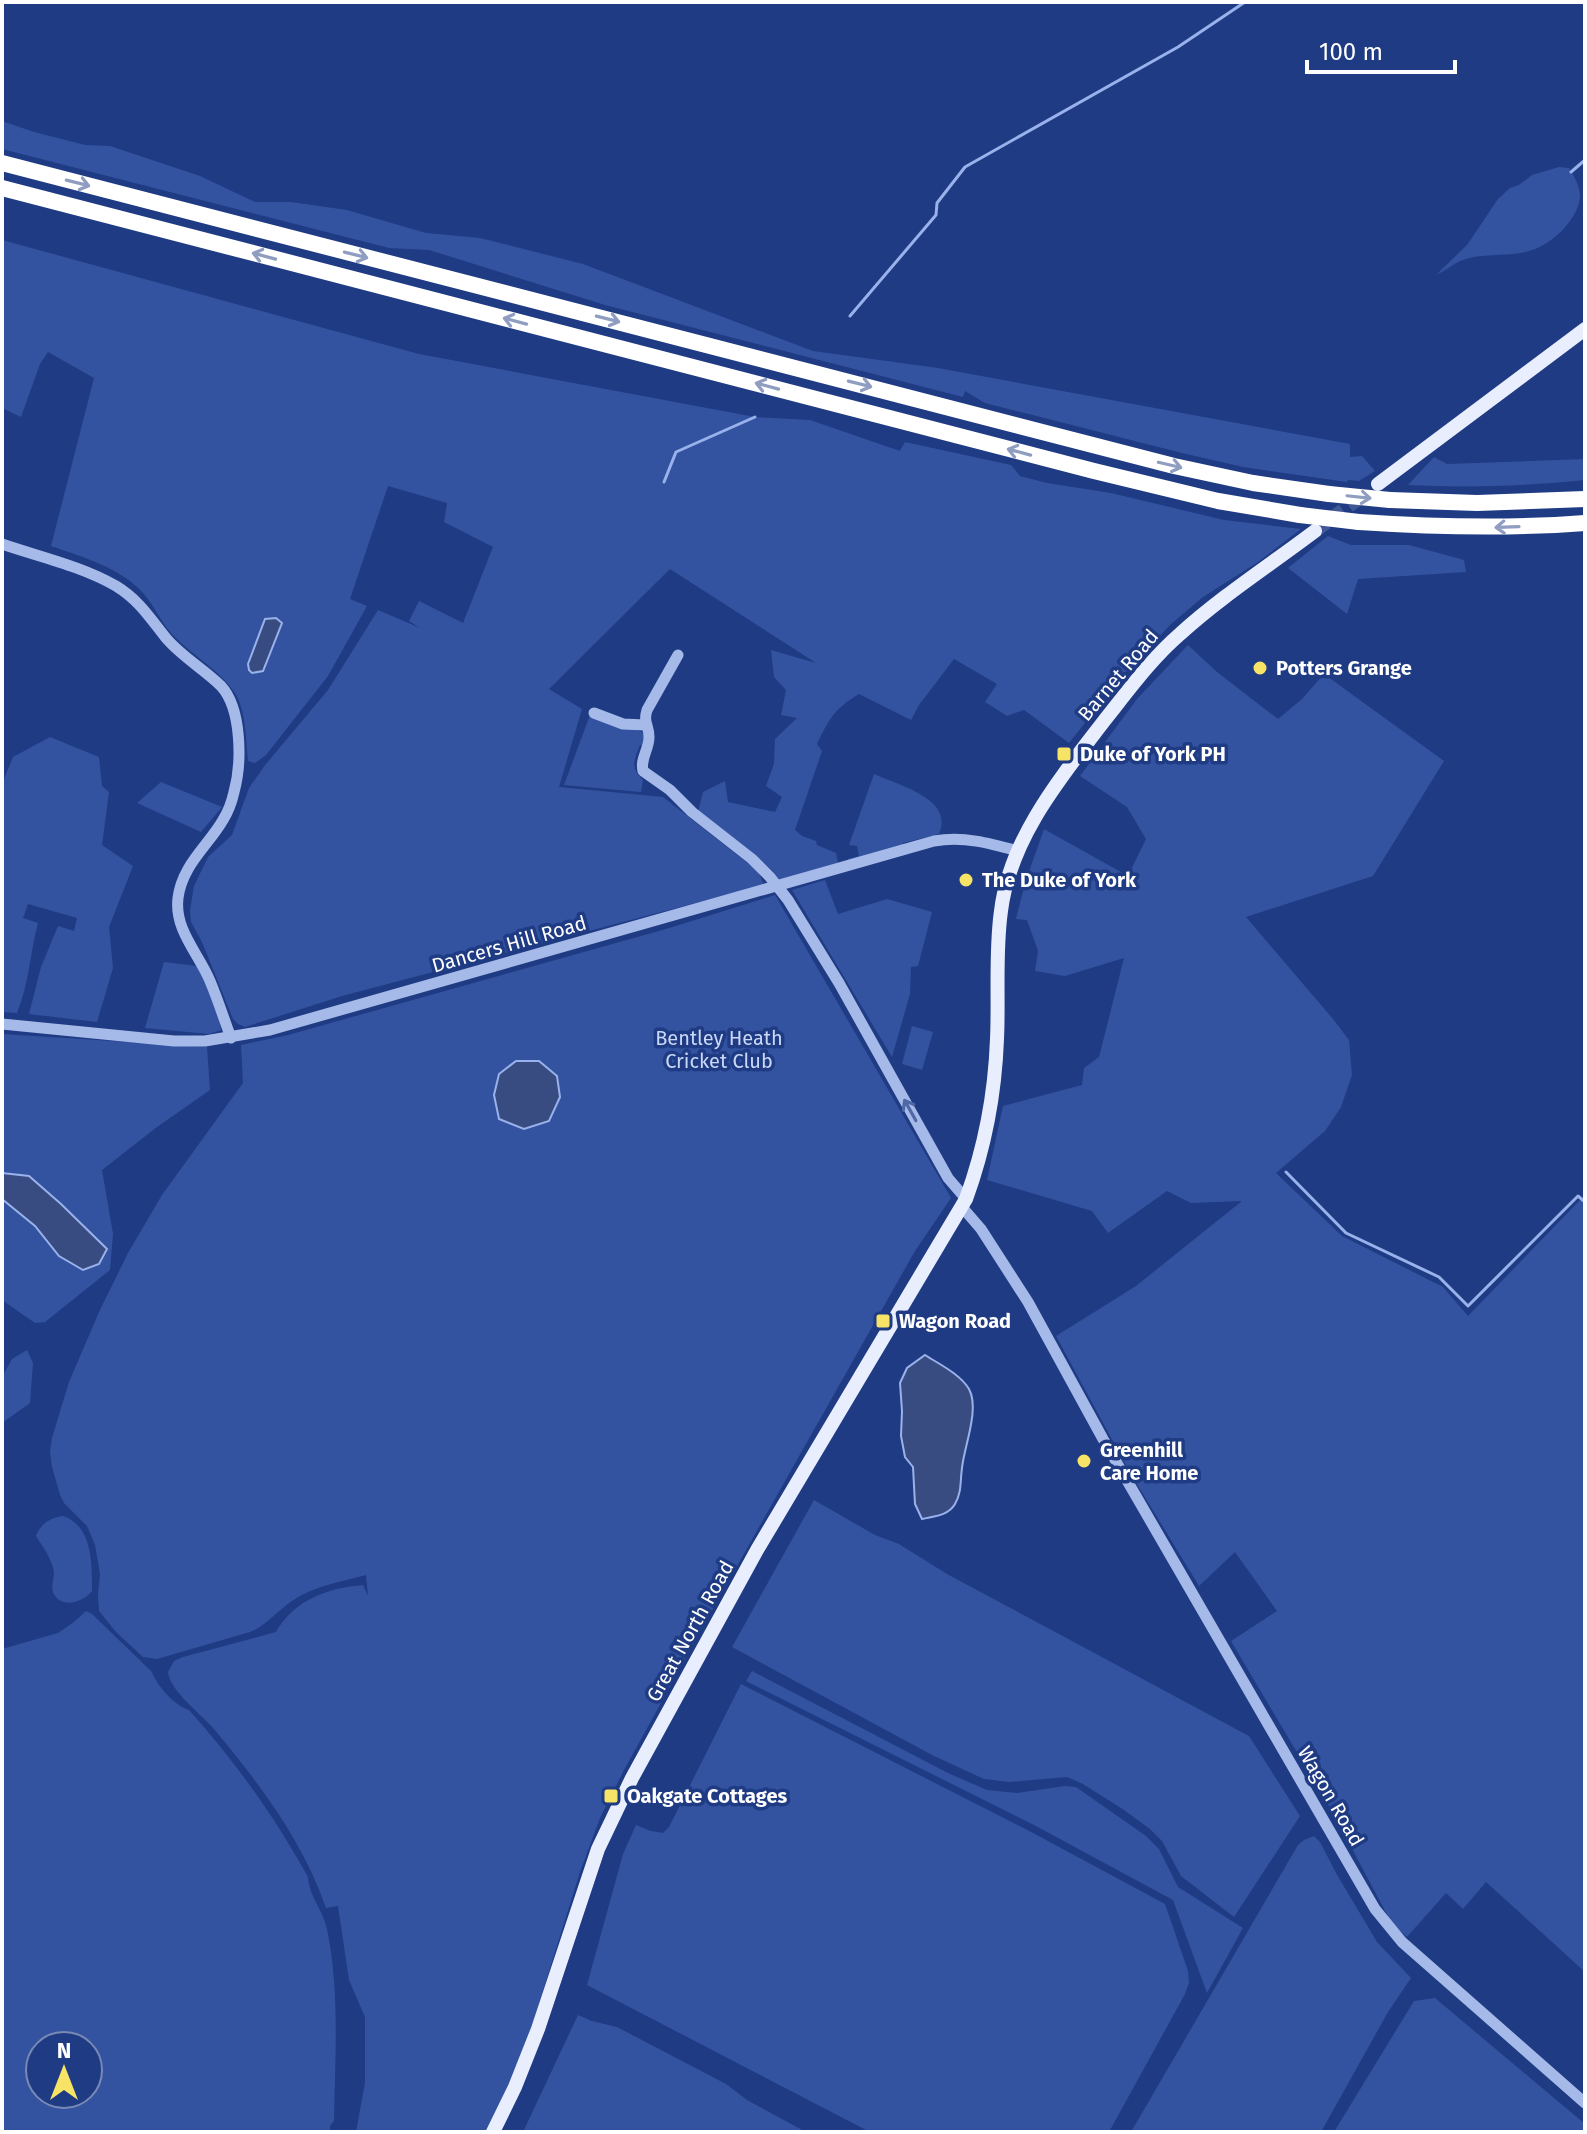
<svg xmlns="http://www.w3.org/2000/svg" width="1587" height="2134" viewBox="0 0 1587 2134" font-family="'Fira Sans',sans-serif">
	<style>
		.green { fill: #3353a1; fill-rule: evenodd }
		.water { fill: #384c81; stroke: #9ab2eb; stroke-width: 2 }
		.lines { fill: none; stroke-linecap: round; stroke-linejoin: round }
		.stream { stroke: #9ab2eb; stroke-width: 3 }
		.major-tunnel { stroke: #415896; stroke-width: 14; stroke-dasharray: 14 7; stroke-linecap: butt }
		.minor { stroke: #a6bae9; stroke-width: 11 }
		.major { stroke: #e9eefe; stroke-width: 14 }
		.highway { stroke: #fff; stroke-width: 16 }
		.highway-bridge { stroke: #fff; stroke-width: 16 }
		.oneway { stroke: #8f9dc1 }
		.oneway2 { stroke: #4e67a7 }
		.poi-dot { fill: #f7e466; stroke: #1f3b83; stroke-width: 3 }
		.labels { text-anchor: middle; stroke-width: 7; stroke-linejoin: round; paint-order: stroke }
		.poi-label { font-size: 20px; font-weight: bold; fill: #fff; stroke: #1f3b83; text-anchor: start }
		.street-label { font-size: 20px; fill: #fff; stroke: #1f3b83 }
		.park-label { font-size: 20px; fill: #cad8f7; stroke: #1f3b83 }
	</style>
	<rect width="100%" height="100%" fill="#1f3b83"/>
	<!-- green -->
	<g class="green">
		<path d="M 2,121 L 34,132 L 85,145 L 110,146 L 200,176 L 255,202 L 291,202 L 347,210 L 426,233 L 480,238 L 583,264 L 813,351 L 938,368 L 1350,444 L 1350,457 L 1362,456 L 1375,471 L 1359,481 L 1348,480 L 1347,482 L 1243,467 L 1182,453 L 985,403 L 965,391 L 963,397 L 605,305 L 429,250 L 389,248 L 2,149 Z"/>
		<path d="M 1559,167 L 1569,168 C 1574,176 1580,186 1580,196 C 1579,219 1552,244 1532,250 C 1510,258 1485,252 1463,260 C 1454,263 1445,271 1436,275 L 1467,245 L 1498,199 L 1510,188 L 1519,185 L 1532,175 Z"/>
		<path d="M 2,240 L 419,354 L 755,417 L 810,420 L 900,451 L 905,442 L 1011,465 L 1020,476 L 1047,483 L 1111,493 L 1224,520 L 1301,529 L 1258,562 L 1203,597 L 1171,624 L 1119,680 L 1069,743 L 1024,710 L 1007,716 L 985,702 L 997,684 L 954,659 L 919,705 L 911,720 L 859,694 C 834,709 829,719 817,744 L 822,751 L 795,830 L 802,836 L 816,841 L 817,845 L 836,853 L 838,863 L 780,880 L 772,870 L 698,812 L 703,792 L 725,781 L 728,802 L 775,812 L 782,797 L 766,786 L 774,764 L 775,739 L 797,718 L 781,715 L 786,690 L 774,677 L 771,650 L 816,663 L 670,569 L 549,689 L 582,709 L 559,787 L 663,797 L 758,871 L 764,885 L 342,996 L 245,1027 L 238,1024 L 233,1019 L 202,942 L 191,922 L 190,910 L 194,886 L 208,857 L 232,835 L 249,788 L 266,764 L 328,690 L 378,610 L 420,628 L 409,621 L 419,601 L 463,623 L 493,547 L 444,522 L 447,503 L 388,486 L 350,599 L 367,606 L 328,676 L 266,755 L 255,763 L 248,761 C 246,741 246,712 236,695 C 224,674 194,656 177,639 C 163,627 156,608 144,594 C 121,568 83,557 51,546 L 94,378 L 48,352 L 40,364 L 21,417 L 2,408 Z"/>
		<path d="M 1434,457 L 1447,464 L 1585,459 L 1585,480 C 1527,486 1467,488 1408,485 Z"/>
		<path d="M 1328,536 L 1351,545 L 1409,545 L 1464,560 L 1466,572 L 1358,579 L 1347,614 L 1288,568 Z"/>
		<path d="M 1188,645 L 1217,672 L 1278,719 L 1302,699 L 1324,674 L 1444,761 L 1373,876 L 1246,917 L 1333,1019 L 1349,1040 L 1352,1075 L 1341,1107 L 1325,1131 L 1276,1173 L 1342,1236 L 1443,1287 L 1468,1316 L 1585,1195 L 1585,1972 L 1486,1882 L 1463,1909 L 1446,1893 L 1407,1937 L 1391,1922 L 1333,1813 L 1231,1641 L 1277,1611 L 1235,1552 L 1199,1586 L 1129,1471 L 1056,1336 L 1136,1286 L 1242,1201 L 1191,1203 L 1167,1191 L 1108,1233 L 1092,1211 L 987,1180 L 1003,1106 L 1082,1085 L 1084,1068 L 1099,1057 L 1124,958 L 1065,976 L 1035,971 L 1038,951 L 1027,920 L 1016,919 L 1025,883 L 1044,829 L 1128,876 L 1146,839 L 1127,807 L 1080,776 L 1137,699 Z"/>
		<path d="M 590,715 L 642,732 L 645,736 L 642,746 L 640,745 C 634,760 630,768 643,780 L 641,792 L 564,785 Z"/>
		<path d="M 50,737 L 99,757 L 102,786 L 109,792 L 102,845 L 133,866 L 109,927 L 113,968 L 97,1022 L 29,1014 L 41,967 L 58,926 L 74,931 L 77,918 L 28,904 L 23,918 L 38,923 C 30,953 29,984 17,1013 L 2,1012 L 2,784 L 13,757 Z"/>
		<path d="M 874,774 C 898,785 955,799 939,834 L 903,843 L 903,845 L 849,861 L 848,859 L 859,856 L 857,846 L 849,845 Z"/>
		<path d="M 161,782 L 222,807 L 201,832 L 137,803 Z"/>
		<path d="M 825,880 L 838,914 L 887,899 L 932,912 L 918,966 L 911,967 L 910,994 L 892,1057 L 792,890 Z"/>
		<path d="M 775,895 L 951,1198 L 915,1251 L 715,1605 L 624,1770 L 600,1818 L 580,1872 L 532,2026 L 510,2085 L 486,2132 L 356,2132 L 365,2083 L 365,2017 L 349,1980 L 338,1906 L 326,1908 C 303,1841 259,1783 214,1729 C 202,1715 169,1690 168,1672 L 174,1661 L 183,1657 L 276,1632 C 294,1600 328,1588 363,1585 L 368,1596 L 366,1575 C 340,1582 314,1586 292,1601 C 277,1611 267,1625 250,1632 L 157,1659 L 143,1657 L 116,1632 L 99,1611 L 98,1595 L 100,1574 L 95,1545 L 87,1526 L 64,1503 L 60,1495 L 52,1467 L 50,1451 L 52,1438 L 69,1382 L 99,1312 L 128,1253 L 162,1195 L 243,1083 L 241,1045 L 288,1035 L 666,929 Z"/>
		<path d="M 164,962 L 197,966 C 207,986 219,1007 221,1030 L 209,1034 L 145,1028 Z"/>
		<path d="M 912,1026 L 933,1032 L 922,1070 L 902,1064 Z"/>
		<path d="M 2,1034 L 207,1047 L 210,1090 L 157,1127 L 102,1170 L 113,1234 L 110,1270 L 45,1322 L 35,1323 L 2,1300 Z"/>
		<path d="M 27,1350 L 33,1363 L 30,1403 L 2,1423 L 2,1377 L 12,1359 Z"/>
		<path d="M 814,1500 L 875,1535 L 899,1544 L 947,1574 L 1249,1736 L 1300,1816 L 1234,1917 L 1181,1876 L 1162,1841 L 1150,1829 L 1124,1810 L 1083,1784 L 1067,1777 L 1009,1782 L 984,1779 L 934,1756 L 732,1647 Z"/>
		<path d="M 63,1516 C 93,1526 92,1565 92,1591 C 84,1602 60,1610 53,1592 C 51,1586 54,1579 54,1572 C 52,1559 43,1547 36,1536 C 41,1523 50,1518 63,1516 Z"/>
		<path d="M 86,1611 L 92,1614 L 152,1672 C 157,1686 175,1706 189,1710 C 237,1764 273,1814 308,1877 C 309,1896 323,1910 327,1929 C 340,1992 335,2057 334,2121 L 330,2126 L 330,2132 L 2,2132 L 2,1649 L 58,1633 L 74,1622 ZM 40,2046 L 88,2046 L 88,2094 L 40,2094 Z"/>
		<path d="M 752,1671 L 948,1773 L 987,1790 L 1017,1793 L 1065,1786 L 1076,1787 L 1146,1836 L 1159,1849 L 1178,1887 L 1243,1928 L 1207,1993 L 1173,1900 L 1034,1825 L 746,1681 Z"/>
		<path d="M 741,1684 L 1033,1833 L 1165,1904 L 1188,1971 L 1189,1983 L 1185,1994 L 1109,2132 L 870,2132 L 587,1985 L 623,1854 L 636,1825 L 651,1831 L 663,1833 L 669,1827 Z"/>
		<path d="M 1314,1836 L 1320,1842 L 1336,1873 L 1377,1942 L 1411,1978 L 1388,2012 L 1321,2132 L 1131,2132 L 1298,1845 L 1304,1840 Z"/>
		<path d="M 1435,1998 L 1585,2124 L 1585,2132 L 1334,2132 L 1414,2001 Z"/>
		<path d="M 578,2015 L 592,2021 L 617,2027 L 726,2084 L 747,2100 L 806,2132 L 523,2132 Z"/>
	</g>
	<!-- water -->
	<g class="water">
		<path d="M 276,618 L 282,623 L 263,671 L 252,673 L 249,670 L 248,664 L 265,619 Z"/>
		<path d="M 516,1061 L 539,1061 L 557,1076 L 560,1097 L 549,1121 L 524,1129 L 499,1119 L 494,1095 L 499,1074 Z"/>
		<path d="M 2,1173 L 29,1176 L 61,1204 L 107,1249 L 99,1264 L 83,1270 L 59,1256 L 35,1226 L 2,1199 Z"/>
		<path d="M 925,1355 C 939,1364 960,1374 969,1389 C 980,1409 964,1447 962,1468 C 960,1481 962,1492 955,1504 C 948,1516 934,1516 922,1519 L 915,1504 L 913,1467 L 905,1457 L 901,1436 L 902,1411 L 900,1383 L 907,1368 Z"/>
	</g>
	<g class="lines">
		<!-- stream -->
		<g class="stream">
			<path d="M 1571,172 L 1585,160"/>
			<path d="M 850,316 L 936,215 L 937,203 L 965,167 L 1178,47 L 1245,2"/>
			<path d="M 664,482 L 676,452 L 755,417"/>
			<path d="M 1286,1172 L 1346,1233 L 1439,1277 L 1468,1306 L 1578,1196 L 1585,1202"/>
		</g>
		<!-- major-tunnel -->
		<path class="major-tunnel" d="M 1315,531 L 1366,493"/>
		<!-- minor -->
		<g class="minor">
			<path d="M 2,544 C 40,557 81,566 116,586 C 139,600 150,618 166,638 C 182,657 204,669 221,686 C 242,709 242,763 234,792 C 232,801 228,812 223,820 C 208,846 182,865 178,898 C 174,930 199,954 210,981 C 218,1000 224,1019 231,1038"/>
			<path d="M 678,655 L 647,710 C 643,723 649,725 649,737 C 649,750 640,758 643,771 L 670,790 L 692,812 L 752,859 L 770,877 L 788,900 L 839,983 L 948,1178 L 966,1199"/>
			<path d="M 594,713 L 623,724 L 645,725"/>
			<path d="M 2,1024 L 174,1041 L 205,1041 L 270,1030 L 934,841 C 964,836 989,843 1018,851"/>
			<path d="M 962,1207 L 981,1229 L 1028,1302 L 1103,1439 L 1375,1909 L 1402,1942 L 1585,2103"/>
		</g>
		<!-- major -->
		<g class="major">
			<path d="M 1378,484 L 1585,329"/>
			<path d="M 493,2132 L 515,2087 L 538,2029 L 598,1849 L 632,1778 L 757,1550 L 966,1199 C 985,1147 995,1094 997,1039 C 999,997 995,953 1001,911 C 1010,838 1061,777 1104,721 C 1128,691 1151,659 1180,634 C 1222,596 1270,565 1315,531"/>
		</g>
		<!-- highway -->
		<g class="highway">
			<path d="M 2,163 L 1174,466 L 1253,483 L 1329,494"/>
			<path d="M 2,188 L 1094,471 L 1218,501 L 1300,515"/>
			<path d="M 1390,500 L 1477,503 L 1585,499"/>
			<path d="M 1359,522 C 1435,527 1509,529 1585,523"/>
		</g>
		<!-- highway-bridge -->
		<g class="highway-bridge">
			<path d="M 1329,494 L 1390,500"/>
			<path d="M 1300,515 L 1359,522"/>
		</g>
	</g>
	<!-- one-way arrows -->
	<defs><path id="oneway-shaft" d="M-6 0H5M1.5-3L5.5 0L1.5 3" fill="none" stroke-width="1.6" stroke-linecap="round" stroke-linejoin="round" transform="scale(2)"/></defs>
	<g class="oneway">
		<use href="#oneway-shaft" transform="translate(78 183) rotate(14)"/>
		<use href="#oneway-shaft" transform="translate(356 255) rotate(14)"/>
		<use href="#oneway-shaft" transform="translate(264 256) rotate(-165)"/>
		<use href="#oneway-shaft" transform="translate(608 319) rotate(14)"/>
		<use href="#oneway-shaft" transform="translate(515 321) rotate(-165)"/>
		<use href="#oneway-shaft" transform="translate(860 384) rotate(14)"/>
		<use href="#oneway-shaft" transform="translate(767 386) rotate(-165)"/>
		<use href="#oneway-shaft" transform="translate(1019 452) rotate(-165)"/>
		<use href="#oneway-shaft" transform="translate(1170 465) rotate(13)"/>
		<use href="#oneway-shaft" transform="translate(1359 497) rotate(6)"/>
		<use href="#oneway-shaft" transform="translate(1507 527) rotate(178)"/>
	</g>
	<use class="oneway2" href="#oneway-shaft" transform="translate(910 1110) rotate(-119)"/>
	<!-- markers -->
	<g class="poi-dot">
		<circle cx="1260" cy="668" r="8"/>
		<rect x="1056" y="746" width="16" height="16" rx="4"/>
		<circle cx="966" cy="880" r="8"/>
		<rect x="875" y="1313" width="16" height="16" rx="4"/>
		<circle cx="1084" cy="1461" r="8"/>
		<rect x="603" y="1788" width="16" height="16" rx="4"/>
	</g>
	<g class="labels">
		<!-- poi labels -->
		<g class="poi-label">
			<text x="1276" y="675">Potters Grange</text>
			<text x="1080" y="761">Duke of York PH</text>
			<text x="982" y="887">The Duke of York</text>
			<text x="899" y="1328">Wagon Road</text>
			<text x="1100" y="1457">Greenhill<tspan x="1100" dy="23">Care Home</tspan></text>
			<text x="627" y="1803">Oakgate Cottages</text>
		</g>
		<!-- street labels -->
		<g class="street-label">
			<text transform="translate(1118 675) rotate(-50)" y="7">Barnet Road</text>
			<text transform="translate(509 944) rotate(-16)" y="7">Dancers Hill Road</text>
			<text transform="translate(690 1631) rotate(-61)" y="7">Great North Road</text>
			<text transform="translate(1331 1796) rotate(60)" y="7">Wagon Road</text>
		</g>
		<!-- park labels -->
		<g class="park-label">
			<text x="719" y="1045">Bentley Heath<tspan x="719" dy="23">Cricket Club</tspan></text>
		</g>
	</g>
	<!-- border -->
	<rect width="1587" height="2134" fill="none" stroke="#ffffff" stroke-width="8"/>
	<!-- north arrow -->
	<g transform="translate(64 2070)"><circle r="38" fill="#1f3b83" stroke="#7989b5" stroke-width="2"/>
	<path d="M0-6L14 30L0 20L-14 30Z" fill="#f7e466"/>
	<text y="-12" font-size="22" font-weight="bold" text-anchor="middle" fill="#ffffff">N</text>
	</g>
	<!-- scale -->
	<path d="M1307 60v12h148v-12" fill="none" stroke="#ffffff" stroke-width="4"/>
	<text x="1319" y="60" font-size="24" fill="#ffffff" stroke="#1f3b83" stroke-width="6" paint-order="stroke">100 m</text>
</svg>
